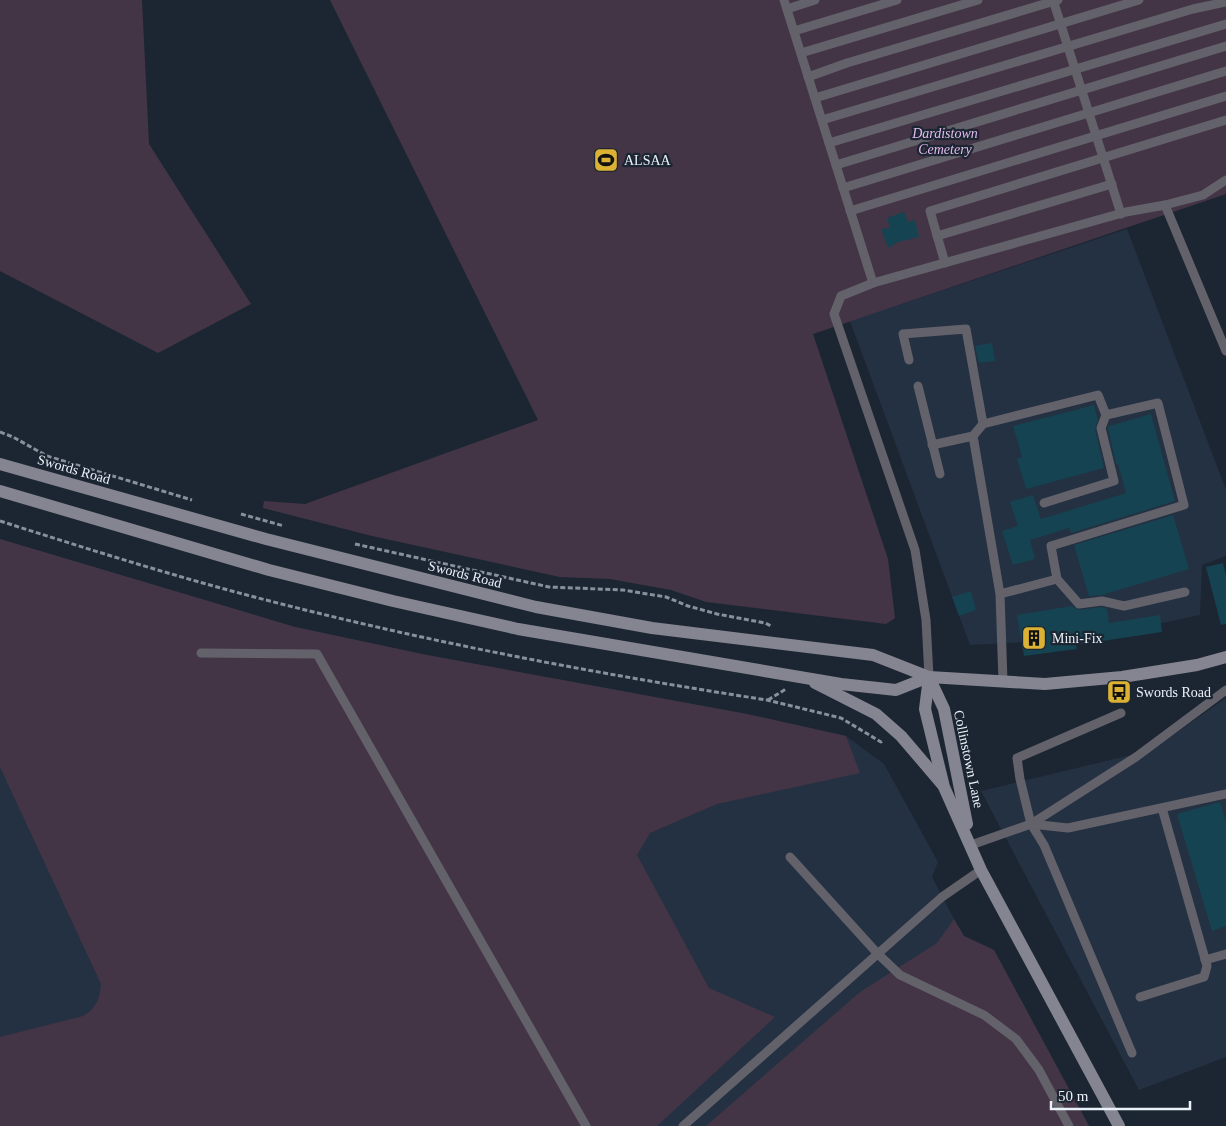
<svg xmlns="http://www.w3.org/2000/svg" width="1226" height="1126" viewBox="0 0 1226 1126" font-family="'Times New Roman',serif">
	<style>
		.built { fill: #243142 }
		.green { fill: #433546 }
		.building { fill: #154351 }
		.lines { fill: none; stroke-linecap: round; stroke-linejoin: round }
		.path { stroke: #88919b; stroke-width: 3; stroke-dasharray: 5 2.5; stroke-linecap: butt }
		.lane { stroke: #63626a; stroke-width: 9 }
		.secondary { stroke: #858591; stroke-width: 12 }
		.labels { text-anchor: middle; stroke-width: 4.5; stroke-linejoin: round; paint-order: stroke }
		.park-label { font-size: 14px; font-style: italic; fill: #e4baee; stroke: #1c2632 }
		.poi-label { font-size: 14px; fill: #eaf1f9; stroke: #1c2632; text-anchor: start }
		.street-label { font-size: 14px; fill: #eaf1f9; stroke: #1c2632 }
	</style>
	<rect width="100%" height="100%" fill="#1c2632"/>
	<!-- built -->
	<g class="built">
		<path d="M 1127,229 L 1226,490 L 1226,556 L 1202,565 L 1200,615 L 1086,639 L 970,645 L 850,321 Z"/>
		<path d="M 0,539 L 295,627 L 427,655 L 747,714 L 846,736 L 884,764 L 938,862 L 932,877 L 954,919 L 964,936 L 994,950 L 1089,1126 L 0,1126 Z"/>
		<path d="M 1226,698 L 1226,1057 L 1139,1090 L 981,791 L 1152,750 Z"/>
	</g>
	<!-- green -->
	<g class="green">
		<path d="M 0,0 L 142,0 L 149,144 L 251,304 L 158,353 L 0,271 Z"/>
		<path d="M 330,0 L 1226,0 L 1226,194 L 813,334 L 888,559 L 895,618 L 886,624 L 706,602 L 671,590 L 610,579 L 560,577 L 372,536 L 263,508 L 264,501 L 305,504 L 538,420 Z"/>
		<path d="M 0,539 L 295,627 L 427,655 L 747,714 L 846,736 L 860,773 L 717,804 L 650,833 L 637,855 L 709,988 L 775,1017 L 657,1126 L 0,1126 L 0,1037 L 83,1016 C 96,1009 100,998 101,984 L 0,767 Z"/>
		<path d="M 954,919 L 964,936 L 994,950 L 1089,1126 L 706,1126 L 860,992 L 937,943 Z"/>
	</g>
	<!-- building -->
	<g class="building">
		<path d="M 904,212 L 908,222 L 915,220 L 919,237 L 898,242 L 888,248 L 881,229 L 890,228 L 887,218 Z"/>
		<path d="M 992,343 L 995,361 L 979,363 L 975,346 Z"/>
		<path d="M 1094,405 L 1098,420 L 1095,429 L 1104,468 L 1026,489 L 1017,459 L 1022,457 L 1013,426 Z"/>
		<path d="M 1151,414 L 1175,501 L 1071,533 L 1069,528 L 1030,540 L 1035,559 L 1013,565 L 1002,531 L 1018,526 L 1010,502 L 1033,495 L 1041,519 L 1126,493 L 1118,464 L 1116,464 L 1108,428 L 1109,426 Z"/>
		<path d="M 1173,515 L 1189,569 L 1105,594 L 1105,595 L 1089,596 L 1074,545 Z"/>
		<path d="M 1223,563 L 1226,575 L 1226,624 L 1221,625 L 1206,567 Z"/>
		<path d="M 971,591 L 976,610 L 959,616 L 952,597 Z"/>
		<path d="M 1072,606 L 1079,610 L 1102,607 L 1107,609 L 1109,623 L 1160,615 L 1162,632 L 1076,645 L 1077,649 L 1024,656 L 1017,615 Z"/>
		<path d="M 1220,802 L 1226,822 L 1226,926 L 1212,931 L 1177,814 Z"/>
	</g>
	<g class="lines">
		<!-- path -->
		<g class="path">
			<path d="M 0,432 L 13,437 L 47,456 L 192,500"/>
			<path d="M 241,514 L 284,526"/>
			<path d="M 0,521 C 88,549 176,577 266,600 C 432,643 598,674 767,700 L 841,718 L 881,742 L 883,740"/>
			<path d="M 355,544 L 549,587 L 623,590 L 666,597 L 688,606 L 717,614 L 765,623 L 771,626"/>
			<path d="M 768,700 L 786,689"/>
		</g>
		<!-- lane -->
		<g class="lane">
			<path d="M 784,0 L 873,283"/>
			<path d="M 1053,0 L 1121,214"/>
			<path d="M 787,9 L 815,0"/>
			<path d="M 794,31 L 897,0"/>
			<path d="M 801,53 L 978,0"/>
			<path d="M 808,77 L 847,63 L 1058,0"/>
			<path d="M 815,98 L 1139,0"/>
			<path d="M 822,120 L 1193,9 L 1226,2"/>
			<path d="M 829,143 L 1226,24"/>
			<path d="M 836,165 L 1226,46"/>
			<path d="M 843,188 L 1226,71"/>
			<path d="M 1165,205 L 1203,195 L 1226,180"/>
			<path d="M 850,211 L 1226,96"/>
			<path d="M 937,236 L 1112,184"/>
			<path d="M 945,263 L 930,211 L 1226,120"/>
			<path d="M 909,360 L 903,334 L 966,329 L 983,424"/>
			<path d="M 918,386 L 940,474"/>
			<path d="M 932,445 L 973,436"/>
			<path d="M 1044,503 L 1114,481 L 1101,428 L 1106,415"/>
			<path d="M 1057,579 L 1079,604 L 1102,601 L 1124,606 L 1185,592"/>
			<path d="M 1000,594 L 1057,579 L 1051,546 L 1184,505 L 1158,403 L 1106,415 L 1098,395 L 983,424 L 973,436 L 1000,594 L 1003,681"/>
			<path d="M 201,653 L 317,654 L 586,1126"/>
			<path d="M 929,677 L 926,620 L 915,550 L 834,314 L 841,296 L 873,283 L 1126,212 L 1165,205 L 1226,351"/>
			<path d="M 1121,713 L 1017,758 L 1020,779 L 1031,824 L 1044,845 L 1132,1053"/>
			<path d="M 1031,824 L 1136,757 L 1226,690"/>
			<path d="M 971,845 L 1031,824 L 1068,828 L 1226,794"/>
			<path d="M 790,857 L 877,953 L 900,975 L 984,1015 L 1016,1039 L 1039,1070 L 1069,1126"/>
			<path d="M 1205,960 L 1226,954"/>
			<path d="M 1140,997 L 1204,977 L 1207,966 L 1162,808"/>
			<path d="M 683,1126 L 942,897 L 981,870"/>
		</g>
		<!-- secondary -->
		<g class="secondary">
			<path d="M 0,464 L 266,539 L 536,607 L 652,628 L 873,655 L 929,677 L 1045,684 L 1122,677 L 1197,665 L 1226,657"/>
			<path d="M 0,491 L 269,570 L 393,601 L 518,629 L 841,684 L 896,690 L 929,677"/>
			<path d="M 929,677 L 925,709 L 944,787 L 981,870 L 1119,1126"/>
			<path d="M 929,677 L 944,709 L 967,824"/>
			<path d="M 815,683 L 876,714 L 901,736 L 942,784"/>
		</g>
	</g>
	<!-- icons -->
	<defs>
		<symbol id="stadium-square" viewBox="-11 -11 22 22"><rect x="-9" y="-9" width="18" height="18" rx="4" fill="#dbb233" stroke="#1c2632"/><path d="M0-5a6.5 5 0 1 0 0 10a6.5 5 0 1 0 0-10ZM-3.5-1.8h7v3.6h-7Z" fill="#111"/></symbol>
		<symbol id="building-square" viewBox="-11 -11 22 22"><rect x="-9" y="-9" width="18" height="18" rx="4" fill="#dbb233" stroke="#1c2632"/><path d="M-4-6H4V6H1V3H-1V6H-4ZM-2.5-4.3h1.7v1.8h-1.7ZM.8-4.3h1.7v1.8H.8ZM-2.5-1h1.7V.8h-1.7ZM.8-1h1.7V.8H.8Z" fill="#111"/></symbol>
		<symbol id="bus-square" viewBox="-11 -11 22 22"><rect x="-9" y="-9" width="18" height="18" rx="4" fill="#dbb233" stroke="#1c2632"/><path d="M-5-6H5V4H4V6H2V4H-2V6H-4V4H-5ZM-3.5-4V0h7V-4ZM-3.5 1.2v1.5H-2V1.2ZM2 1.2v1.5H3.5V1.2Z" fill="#111"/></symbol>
	</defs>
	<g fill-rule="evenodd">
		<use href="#stadium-square" x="592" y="146" width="28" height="28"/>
		<use href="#building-square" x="1020" y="624" width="28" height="28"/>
		<use href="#bus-square" x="1105" y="678" width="28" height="28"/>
	</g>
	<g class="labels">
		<!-- park labels -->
		<g class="park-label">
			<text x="945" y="138">Dardistown<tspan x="945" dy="16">Cemetery</tspan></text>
		</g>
		<!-- poi labels -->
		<g class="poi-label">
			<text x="624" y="165">ALSAA</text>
			<text x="1052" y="643">Mini-Fix</text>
			<text x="1136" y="697">Swords Road</text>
		</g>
		<!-- street labels -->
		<g class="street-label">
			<text transform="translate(74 469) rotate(16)" y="5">Swords Road</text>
			<text transform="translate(465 574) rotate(14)" y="5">Swords Road</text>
			<text transform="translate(969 759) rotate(78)" y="5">Collinstown Lane</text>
		</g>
	</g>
	<!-- scale -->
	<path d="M1051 1101v8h139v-8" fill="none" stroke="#eaf1f9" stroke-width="2.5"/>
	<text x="1058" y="1101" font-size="15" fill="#eaf1f9" stroke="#1c2632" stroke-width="4" paint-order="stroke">50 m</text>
</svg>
